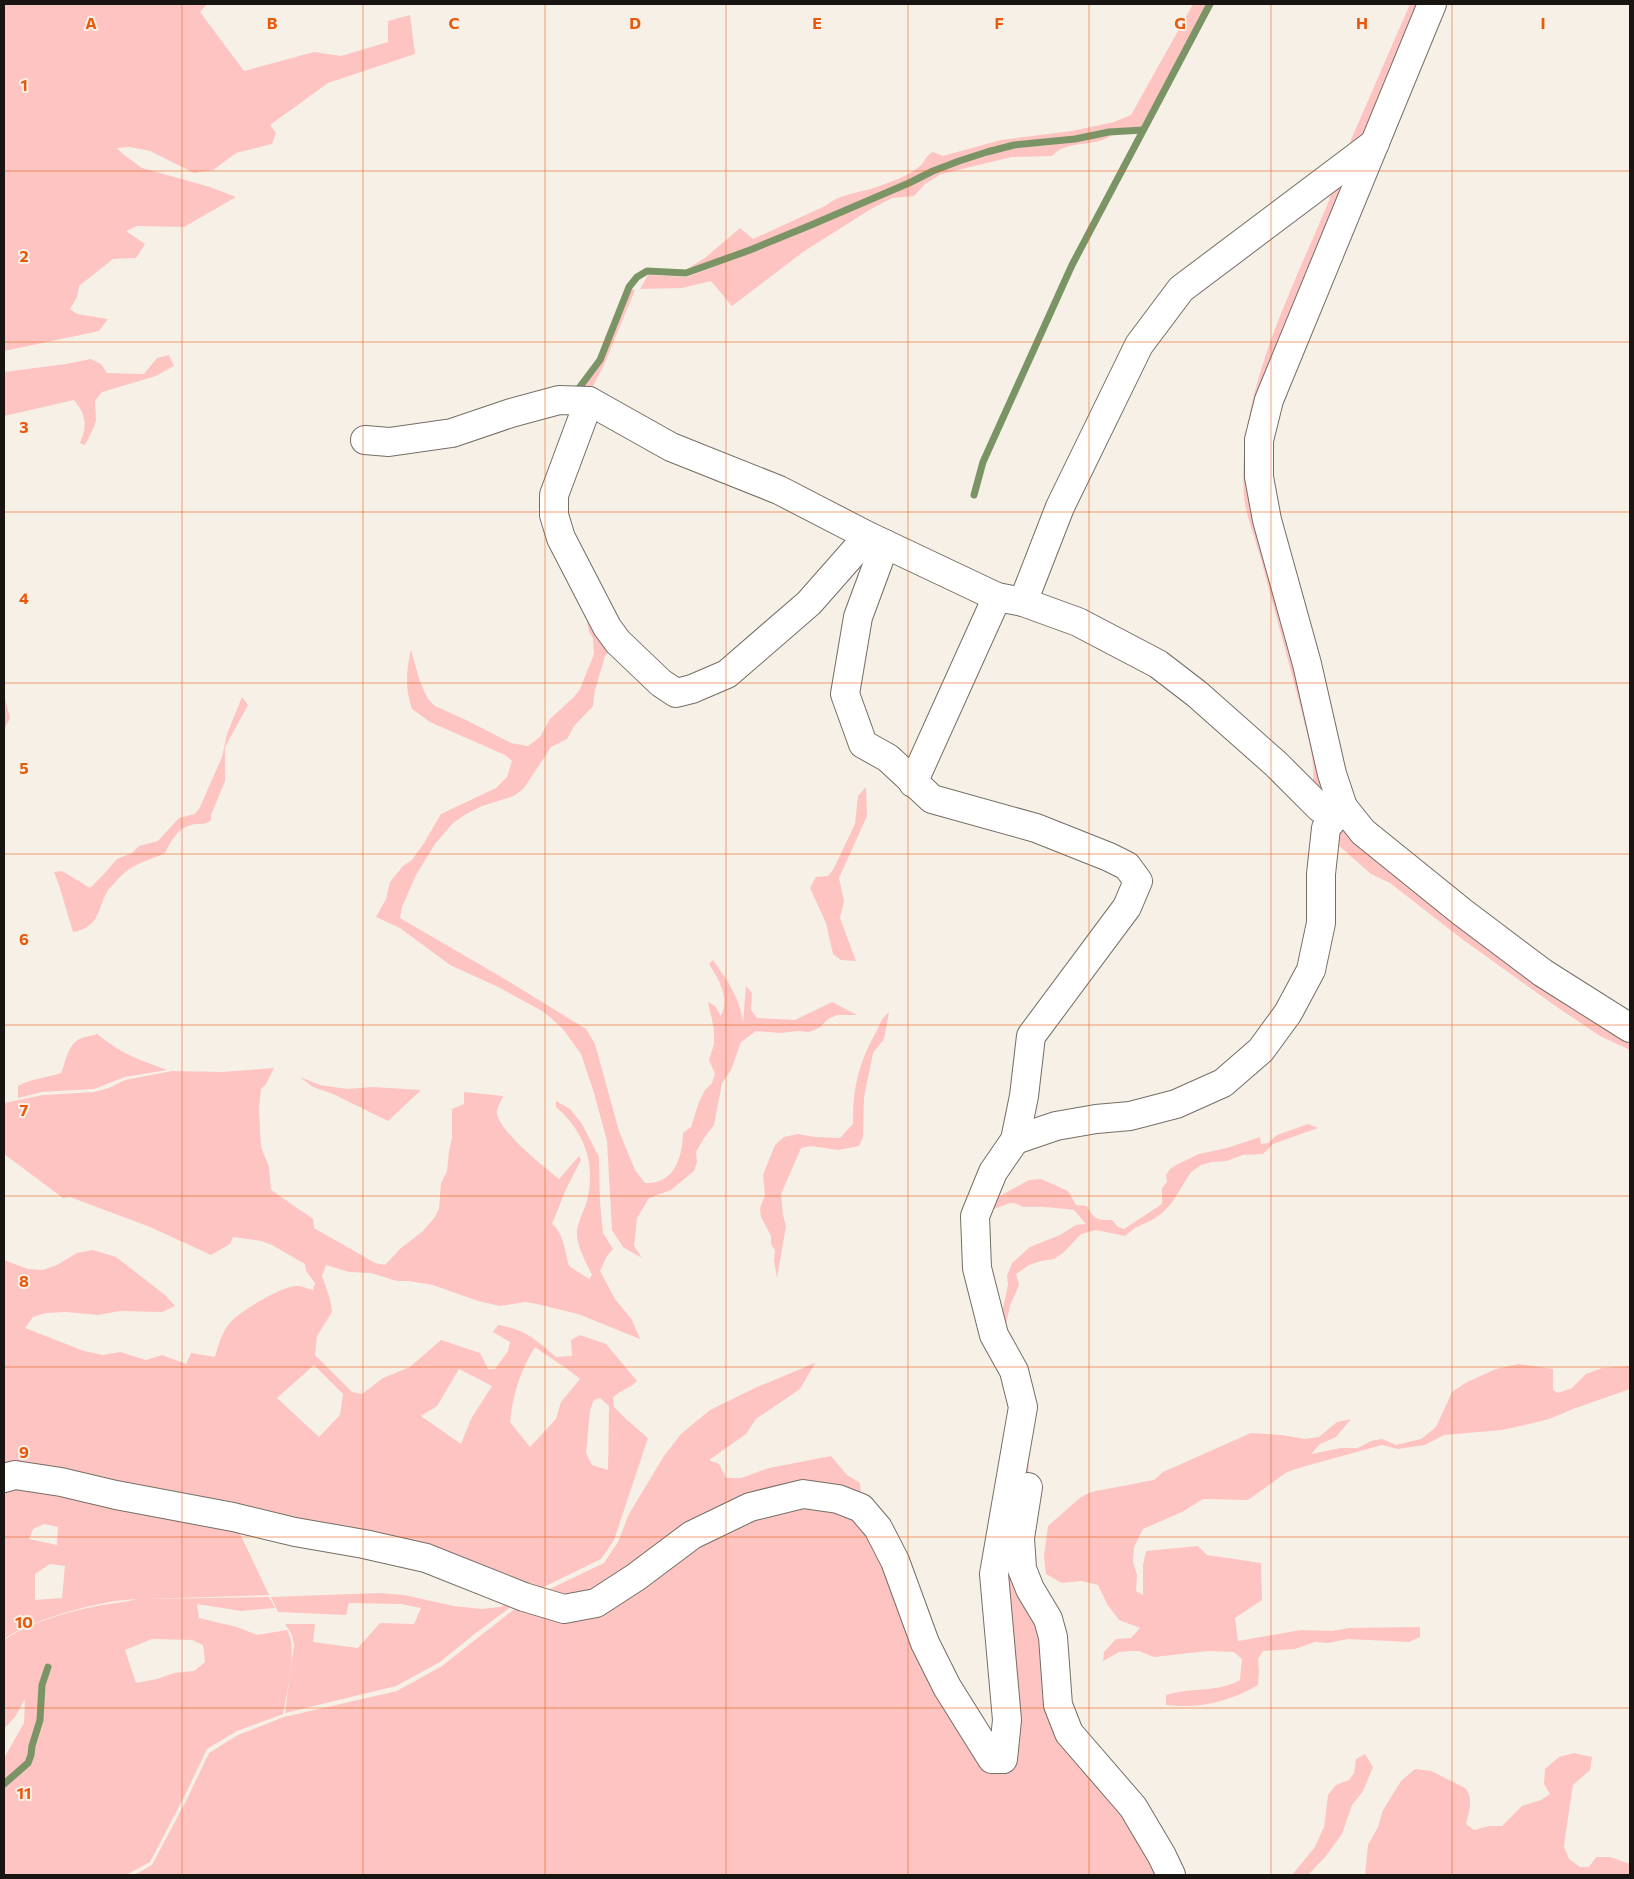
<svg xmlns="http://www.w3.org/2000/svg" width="1634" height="1879" viewBox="0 0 1634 1879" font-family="Commissioner,sans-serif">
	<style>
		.green { fill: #fdc4c2; fill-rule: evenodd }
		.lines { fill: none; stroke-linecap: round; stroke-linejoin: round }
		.stream { stroke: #7b9466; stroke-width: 7 }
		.minor-casing { stroke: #746e65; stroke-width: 30 }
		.minor { stroke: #fff; stroke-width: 28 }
		.grid { fill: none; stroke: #e8590c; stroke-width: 1; stroke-opacity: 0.55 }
		.grid-label { font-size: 16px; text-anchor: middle; font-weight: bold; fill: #e8590c; stroke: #f7f0e6; stroke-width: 4; stroke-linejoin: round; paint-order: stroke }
	</style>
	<rect width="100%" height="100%" fill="#f7f0e6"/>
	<!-- green -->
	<g class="green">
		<path d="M 4,4 L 207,4 L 200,12 L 244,71 L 314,52 L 341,56 L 388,42 L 388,21 L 410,15 L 415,54 L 328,83 L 270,125 L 276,133 L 272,144 L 236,153 L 213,170 L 194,173 L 150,151 L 130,147 L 117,148 L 124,155 L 142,168 L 210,187 L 236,197 L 184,227 L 137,226 L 126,231 L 145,244 L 136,258 L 113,259 L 79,286 L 77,297 L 70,309 L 77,314 L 108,319 L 99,331 L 4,351 Z"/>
		<path d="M 1193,4 L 1207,4 L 1141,127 L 1107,129 L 1070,137 L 1011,143 L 955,160 L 905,183 L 746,249 L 687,269 L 705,258 L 740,228 L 753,239 L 825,206 C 839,194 859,193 877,187 C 890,182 909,176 920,166 C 926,161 924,157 933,152 L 943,156 L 1001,140 L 1072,131 L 1114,122 L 1131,115 Z"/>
		<path d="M 1410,4 L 1424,4 L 1369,131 L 1347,149 Z"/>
		<path d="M 1112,135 C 1095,148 1067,139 1052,156 L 1012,157 L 941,174 L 925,184 L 914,196 L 892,198 L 871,209 L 803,252 L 732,306 L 711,281 L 682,288 L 640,289 L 648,275 L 687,277 L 750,253 L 912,185 L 960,163 L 1015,148 L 1050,145 Z"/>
		<path d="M 1356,166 L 1257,411 L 1323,775 L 1323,789 L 1319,797 L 1311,794 C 1318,765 1308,740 1302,713 C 1289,663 1275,613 1262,563 C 1257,544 1246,516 1244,497 C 1236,395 1290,295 1328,203 L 1330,197 L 1327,191 Z"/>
		<path d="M 630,289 L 635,290 L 604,365 L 586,399 L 579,389 L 601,360 Z"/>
		<path d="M 169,355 L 174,366 L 156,376 L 102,392 L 95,401 L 96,420 L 94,427 L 85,445 L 80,443 C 88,425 86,415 74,400 L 4,416 L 4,372 L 66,364 L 91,359 L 101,364 L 107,373 L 144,374 L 157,358 Z"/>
		<path d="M 594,607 L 615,645 L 605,656 L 595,690 L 593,706 L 574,726 L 567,739 L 551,747 L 524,788 L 514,796 L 482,806 L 466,814 L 453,823 L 435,844 L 416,875 L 402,907 L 400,918 L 503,978 L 586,1029 L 595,1044 L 619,1131 L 635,1170 L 645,1183 C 675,1184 682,1158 683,1133 L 691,1127 L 699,1102 L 705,1090 L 712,1083 L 715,1074 L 709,1060 L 714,1044 L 714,1029 L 708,1002 L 715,1006 L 721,1016 C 730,997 719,980 709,964 L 713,960 C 727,980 740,998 743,1022 L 746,986 L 752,993 L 751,1010 L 757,1018 L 795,1020 L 832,1002 L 857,1015 L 837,1015 L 828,1019 L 819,1028 L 809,1032 L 797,1031 L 781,1033 L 756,1031 L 741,1042 L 731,1070 L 722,1083 L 714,1125 L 704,1138 L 696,1152 L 697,1162 L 694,1171 L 671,1190 L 649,1198 L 637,1218 L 634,1246 L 642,1258 L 623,1247 L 612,1230 L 607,1141 L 594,1093 L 581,1054 L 563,1029 L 544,1012 L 496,986 L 450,965 L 400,928 L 376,917 L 386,899 L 390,882 L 403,866 L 412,860 L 424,843 L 441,814 L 496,788 L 507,777 L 512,761 L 505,755 L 430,722 L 412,709 C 405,688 406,671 411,650 L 420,682 L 428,699 L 435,706 L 468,721 L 511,743 L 528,746 L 540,737 L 550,719 L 574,697 L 580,689 L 594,654 L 593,638 L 589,632 L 587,621 Z"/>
		<path d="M 4,695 L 10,718 L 4,730 Z"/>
		<path d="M 242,697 L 248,705 L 225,747 L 225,781 L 211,815 L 211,820 C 207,824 202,824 196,824 C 179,826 172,839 165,853 C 149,861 135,862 121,876 C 117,880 112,886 108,890 C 97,908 101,927 73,932 L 59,885 L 54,872 L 62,871 L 90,888 L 103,875 L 117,859 L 132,853 L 139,846 L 158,841 L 179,818 L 195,814 L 200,807 L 222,757 L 227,734 Z"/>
		<path d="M 866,787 L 867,816 L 839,878 L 844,901 L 840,918 L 856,961 L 841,960 L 833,954 L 826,923 L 810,888 L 816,877 L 828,876 L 833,870 L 855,824 L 858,796 Z"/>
		<path d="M 1346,828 L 1630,1032 L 1630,1050 L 1600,1036 L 1554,1005 L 1462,939 L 1390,883 L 1371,874 L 1337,844 L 1330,830 Z"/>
		<path d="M 889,1012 L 884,1039 L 873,1053 L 864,1097 L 863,1137 L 859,1146 L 838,1150 L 811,1146 L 801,1148 L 781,1194 L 783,1215 L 786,1226 L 777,1278 L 774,1260 L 775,1250 L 771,1244 L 771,1236 L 761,1217 L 760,1208 L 765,1195 L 763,1175 L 775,1145 L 784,1137 L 798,1134 L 815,1137 L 840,1138 L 853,1124 C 852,1091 859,1062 875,1034 C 881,1024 879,1021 889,1012 Z"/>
		<path d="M 97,1034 C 122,1054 137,1059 167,1070 L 125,1077 L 94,1089 L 42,1092 L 18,1098 L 18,1086 C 27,1080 49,1077 61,1073 C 66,1062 68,1042 82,1038 C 87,1036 92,1036 97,1034 Z"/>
		<path d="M 274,1068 L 266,1084 L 261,1089 L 259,1108 L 261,1147 L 269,1167 L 271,1190 L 313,1219 L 314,1228 L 375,1263 L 385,1265 L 401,1248 L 423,1231 L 435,1217 L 439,1209 L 441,1183 L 447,1171 L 449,1151 L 452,1138 L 452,1109 L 464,1104 L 464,1092 L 503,1096 C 501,1102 496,1109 497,1114 C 501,1133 544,1167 559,1179 L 579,1156 L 581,1160 L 566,1189 L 552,1224 C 564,1233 565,1253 569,1266 L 589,1279 L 592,1275 C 586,1262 576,1245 577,1231 C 578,1221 584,1211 587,1201 C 596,1164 585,1132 556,1107 L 556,1101 L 570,1109 L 582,1124 L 599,1157 L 600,1203 L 603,1233 L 613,1249 L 607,1256 L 600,1271 L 615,1299 L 632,1320 L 640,1339 L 578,1314 L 537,1304 L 525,1302 L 500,1306 L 478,1301 L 433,1285 L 409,1281 L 397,1281 L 371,1273 L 349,1272 L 326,1265 L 322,1276 L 330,1299 L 332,1312 L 317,1336 L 315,1355 L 352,1392 L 362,1394 L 383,1378 L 410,1367 L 441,1340 L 480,1353 L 488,1369 L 495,1369 L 508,1351 L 510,1342 L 493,1332 L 498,1325 C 527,1330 534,1339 556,1357 L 572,1356 L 571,1340 L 580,1335 L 606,1344 L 637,1381 C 629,1389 620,1390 613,1398 L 614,1407 L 626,1419 L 648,1438 L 614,1540 L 601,1559 L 525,1596 L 427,1557 L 4,1476 L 4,1260 L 28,1269 L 43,1270 L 57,1265 L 77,1253 L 93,1250 L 116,1257 L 165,1295 L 175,1306 L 162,1312 L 120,1311 L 98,1315 L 66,1312 L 46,1313 L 33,1317 L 25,1328 L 84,1351 L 103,1355 L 120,1352 L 146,1360 L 162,1355 L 186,1364 L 191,1353 L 215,1357 C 218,1346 221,1335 228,1325 C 236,1313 283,1285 298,1286 C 303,1286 308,1289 313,1290 L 315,1283 L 306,1271 L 305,1264 L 272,1245 L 261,1241 L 233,1237 L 230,1244 L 211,1255 L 150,1227 L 70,1197 L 63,1198 L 4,1154 L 4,1103 L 43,1095 L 94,1092 L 109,1088 L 125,1080 L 172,1071 L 222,1072 ZM 535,1347 C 550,1358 566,1367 580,1379 L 561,1402 L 556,1419 L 530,1447 L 510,1422 C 513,1394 520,1371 535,1347 ZM 314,1365 L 343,1394 L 340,1415 L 319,1437 L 277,1398 ZM 459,1369 L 492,1386 L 471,1419 L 461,1444 L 421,1416 L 437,1406 ZM 600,1398 L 609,1406 L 608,1470 L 592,1465 L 586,1453 L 590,1410 L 594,1400 Z"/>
		<path d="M 300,1077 L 320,1085 L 347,1089 L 373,1087 L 421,1090 L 388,1121 L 333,1094 L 313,1087 Z"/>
		<path d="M 1308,1124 L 1318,1128 L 1273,1144 L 1263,1154 L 1243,1155 L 1226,1161 L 1212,1162 L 1201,1165 L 1191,1172 L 1171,1204 L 1162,1213 L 1154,1219 L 1135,1228 L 1125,1236 L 1096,1230 L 1081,1234 L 1063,1253 L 1054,1259 L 1041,1261 L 1029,1265 L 1016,1274 L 1019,1285 L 1010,1306 L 1005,1329 L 1002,1313 L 1008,1285 L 1007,1276 L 1012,1263 L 1030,1247 L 1060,1235 L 1076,1225 L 1086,1224 L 1074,1210 C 1057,1208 1041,1206 1025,1207 C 1021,1207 1017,1203 1013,1203 C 1005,1203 999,1209 990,1209 L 992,1198 L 1000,1196 L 1029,1180 L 1041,1179 L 1068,1191 L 1076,1205 L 1087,1206 C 1094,1220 1098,1220 1112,1220 L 1118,1227 L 1124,1229 L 1162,1204 L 1162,1188 L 1167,1182 L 1166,1175 L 1170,1169 L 1178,1164 L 1199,1154 L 1227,1148 L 1260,1137 L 1261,1144 L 1268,1143 L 1277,1135 Z"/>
		<path d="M 815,1363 L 800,1389 L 756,1419 L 746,1434 L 709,1460 L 719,1464 L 726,1478 L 741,1478 L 769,1468 L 831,1456 L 847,1475 L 860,1483 L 862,1506 L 749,1506 L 596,1601 L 531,1598 L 604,1563 L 618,1542 L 629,1514 L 664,1456 L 681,1434 L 710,1410 L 757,1387 Z"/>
		<path d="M 1519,1364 L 1553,1369 L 1553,1390 L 1558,1393 L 1572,1388 L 1586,1374 L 1602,1368 L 1630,1366 L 1630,1389 L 1573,1409 L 1549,1419 L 1529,1424 L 1502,1430 L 1444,1435 L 1425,1445 L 1398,1449 L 1382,1445 L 1302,1467 L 1287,1472 L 1248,1500 L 1203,1499 L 1182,1512 L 1143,1529 L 1134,1547 L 1133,1562 L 1137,1575 L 1136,1591 L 1143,1595 L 1143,1565 L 1146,1551 L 1198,1546 L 1207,1555 L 1261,1563 L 1262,1600 L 1235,1618 L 1238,1641 L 1301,1630 L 1332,1631 L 1349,1628 L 1420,1627 L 1420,1637 L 1409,1642 L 1348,1639 L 1328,1643 L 1315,1642 L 1295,1649 L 1263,1651 L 1258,1659 L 1259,1671 L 1258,1685 C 1229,1702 1199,1709 1166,1705 L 1166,1695 C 1191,1687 1217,1693 1240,1680 L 1242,1659 L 1234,1652 L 1208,1651 L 1154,1657 L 1139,1651 L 1131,1651 L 1119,1652 L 1103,1661 L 1104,1652 L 1116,1639 L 1131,1638 L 1140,1628 L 1119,1620 L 1107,1604 L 1098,1585 L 1081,1581 L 1062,1583 L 1046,1574 L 1044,1556 L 1048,1526 L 1081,1497 L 1091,1492 L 1154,1480 L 1163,1472 L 1251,1433 L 1282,1435 L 1305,1439 L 1319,1437 L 1337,1422 L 1351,1419 L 1336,1437 L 1320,1444 L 1311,1454 L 1341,1448 L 1358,1448 L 1371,1441 L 1382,1439 L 1396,1445 L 1421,1439 L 1436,1427 L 1452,1392 L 1467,1382 L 1496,1369 Z"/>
		<path d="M 1029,1439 L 1027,1591 L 1052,1683 L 1167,1875 L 134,1875 L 152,1865 L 188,1797 L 209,1753 L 238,1735 L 284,1717 L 397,1691 L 442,1666 L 526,1600 L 564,1611 L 693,1537 L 804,1496 L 860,1509 L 908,1599 L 1005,1762 L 996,1574 Z"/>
		<path d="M 4,1480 L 233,1519 L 269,1595 L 147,1599 L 269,1597 L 275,1608 L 241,1611 L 197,1604 L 199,1618 L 237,1627 L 257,1635 L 287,1630 C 298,1649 287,1692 283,1714 L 237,1731 L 207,1749 L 185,1795 L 150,1862 L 126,1875 L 4,1875 L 4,1786 L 30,1763 L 34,1755 L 34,1745 L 43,1720 L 45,1685 L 50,1667 L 48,1667 L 43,1685 L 41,1720 L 32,1745 L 32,1754 L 29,1762 L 4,1783 L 4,1758 L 24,1723 L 25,1699 L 15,1717 L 4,1729 L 4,1640 C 31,1622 70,1611 102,1605 C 114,1603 126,1602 137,1599 C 101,1600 33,1619 4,1639 ZM 44,1524 L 58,1527 L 57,1545 L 29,1539 L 33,1529 ZM 50,1564 L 65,1566 L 62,1598 L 35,1600 L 35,1574 ZM 152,1639 L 192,1640 L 203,1645 L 205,1662 L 194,1671 L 174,1673 L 157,1679 L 136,1683 L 125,1650 Z"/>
		<path d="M 379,1593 L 404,1595 L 454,1606 L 481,1609 L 500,1607 L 523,1598 L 477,1632 L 440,1662 L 396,1686 L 285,1713 L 294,1645 L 292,1635 L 285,1624 L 315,1624 L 313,1642 L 358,1648 L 380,1623 L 414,1624 L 421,1608 L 401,1604 L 349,1603 L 346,1615 L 278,1612 L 271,1597 Z"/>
		<path d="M 1574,1753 L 1592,1757 L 1590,1770 L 1573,1785 L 1566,1831 L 1564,1847 L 1569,1859 L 1580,1867 L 1589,1867 L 1596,1857 L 1610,1857 L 1630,1864 L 1630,1875 L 1365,1875 L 1368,1845 L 1378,1827 L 1383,1810 L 1401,1781 L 1415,1769 L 1431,1771 L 1465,1788 C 1474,1797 1469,1812 1466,1824 L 1474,1830 L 1489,1826 L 1502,1826 L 1522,1806 L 1541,1800 L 1550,1794 L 1544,1784 L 1545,1769 L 1559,1757 Z"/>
		<path d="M 1365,1754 L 1373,1767 L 1363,1791 L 1352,1805 L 1342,1834 L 1326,1856 L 1308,1875 L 1292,1875 L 1315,1847 L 1324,1827 L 1328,1795 L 1336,1785 L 1349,1780 L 1354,1773 L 1356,1759 Z"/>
	</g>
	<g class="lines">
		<!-- stream -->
		<g class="stream">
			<path d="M 579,388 L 600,360 L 629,287 L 637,277 L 647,271 L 686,273 L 750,250 L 811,225 L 909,183 L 933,171 L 959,161 L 987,152 L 1014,145 L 1075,139 L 1109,132 L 1143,130"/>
			<path d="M 974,495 L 983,462 L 1072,265 L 1210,4"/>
			<path d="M 4,1784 L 28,1763 L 31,1755 L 32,1746 L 40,1720 L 42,1685 L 48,1667"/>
		</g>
		<defs>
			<g id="minor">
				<path d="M 1432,4 L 1269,400 L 1259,440 L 1259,477 L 1267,520 L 1307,664 L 1332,774 L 1343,807 L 1363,832 L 1462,912 L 1543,973 L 1630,1028"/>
				<path d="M 589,401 L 554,495 L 554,515 L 561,538 L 607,627 L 618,642 L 661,683 L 676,693 L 692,689 L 727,674 L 809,603 L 868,536"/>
				<path d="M 365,440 L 389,442 L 452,433 L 511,413 L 559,400 L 589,401 L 671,447 L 779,490 L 868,536 L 997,597 L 1023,602 L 1078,622 L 1158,664 L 1197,694 L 1276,764 L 1320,808 L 1343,807"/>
				<path d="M 1023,602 L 1060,507 L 1139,345 L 1181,289 L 1375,143"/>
				<path d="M 913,783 L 997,597"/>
				<path d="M 1015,1140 L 1056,1126 L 1096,1119 L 1130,1116 L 1176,1104 L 1223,1083 L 1261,1050 L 1288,1013 L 1311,970 L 1321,923 L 1321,874 L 1326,828 L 1343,807"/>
				<path d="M 4,1478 L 15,1475 L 61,1482 L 116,1495 L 233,1517 L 295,1532 L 364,1544 L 426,1558 L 524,1597 L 564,1609 L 596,1603 L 636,1577 L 692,1535 L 750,1507 L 803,1494 L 838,1499 L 861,1508 L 878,1528 L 895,1561 L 925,1643 L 947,1687 L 992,1759 L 1003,1759 L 1007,1720 L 994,1574 L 1023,1407 L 1014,1371 L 994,1335 L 977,1268 L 975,1216 L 993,1172 L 1015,1140 L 1024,1096 L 1031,1036 L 1127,907 L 1138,881 L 1127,866 L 1109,857 L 1036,828 L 932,799 L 888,758 L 863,744 L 845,694 L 858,617 L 885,544"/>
				<path d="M 1028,1487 L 1020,1538 L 1022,1569 L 1030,1589 L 1048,1619 L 1053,1637 L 1058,1705 L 1069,1733 L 1133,1807 L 1162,1856 L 1171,1875"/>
			</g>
		</defs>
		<!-- minor casing -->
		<use href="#minor" class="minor-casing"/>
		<!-- minor -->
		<use href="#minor" class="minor"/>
	</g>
	<!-- grid -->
	<path class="grid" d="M 182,4 L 182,1875M 363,4 L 363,1875M 545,4 L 545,1875M 726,4 L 726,1875M 908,4 L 908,1875M 1089,4 L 1089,1875M 1271,4 L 1271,1875M 1452,4 L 1452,1875M 4,171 L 1630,171M 4,342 L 1630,342M 4,512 L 1630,512M 4,683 L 1630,683M 4,854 L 1630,854M 4,1025 L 1630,1025M 4,1196 L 1630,1196M 4,1367 L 1630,1367M 4,1537 L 1630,1537M 4,1708 L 1630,1708"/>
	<g class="grid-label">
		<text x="91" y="29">A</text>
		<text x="272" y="29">B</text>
		<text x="454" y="29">C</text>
		<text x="635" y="29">D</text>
		<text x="817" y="29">E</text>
		<text x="999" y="29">F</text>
		<text x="1180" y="29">G</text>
		<text x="1362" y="29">H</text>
		<text x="1543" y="29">I</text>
		<text x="24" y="91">1</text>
		<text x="24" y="262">2</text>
		<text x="24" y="433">3</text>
		<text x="24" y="604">4</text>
		<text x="24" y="774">5</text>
		<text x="24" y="945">6</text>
		<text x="24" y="1116">7</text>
		<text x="24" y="1287">8</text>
		<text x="24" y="1458">9</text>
		<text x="24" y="1628">10</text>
		<text x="24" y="1799">11</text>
	</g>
	<!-- border -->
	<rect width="1634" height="1879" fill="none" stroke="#171411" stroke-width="10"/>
</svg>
